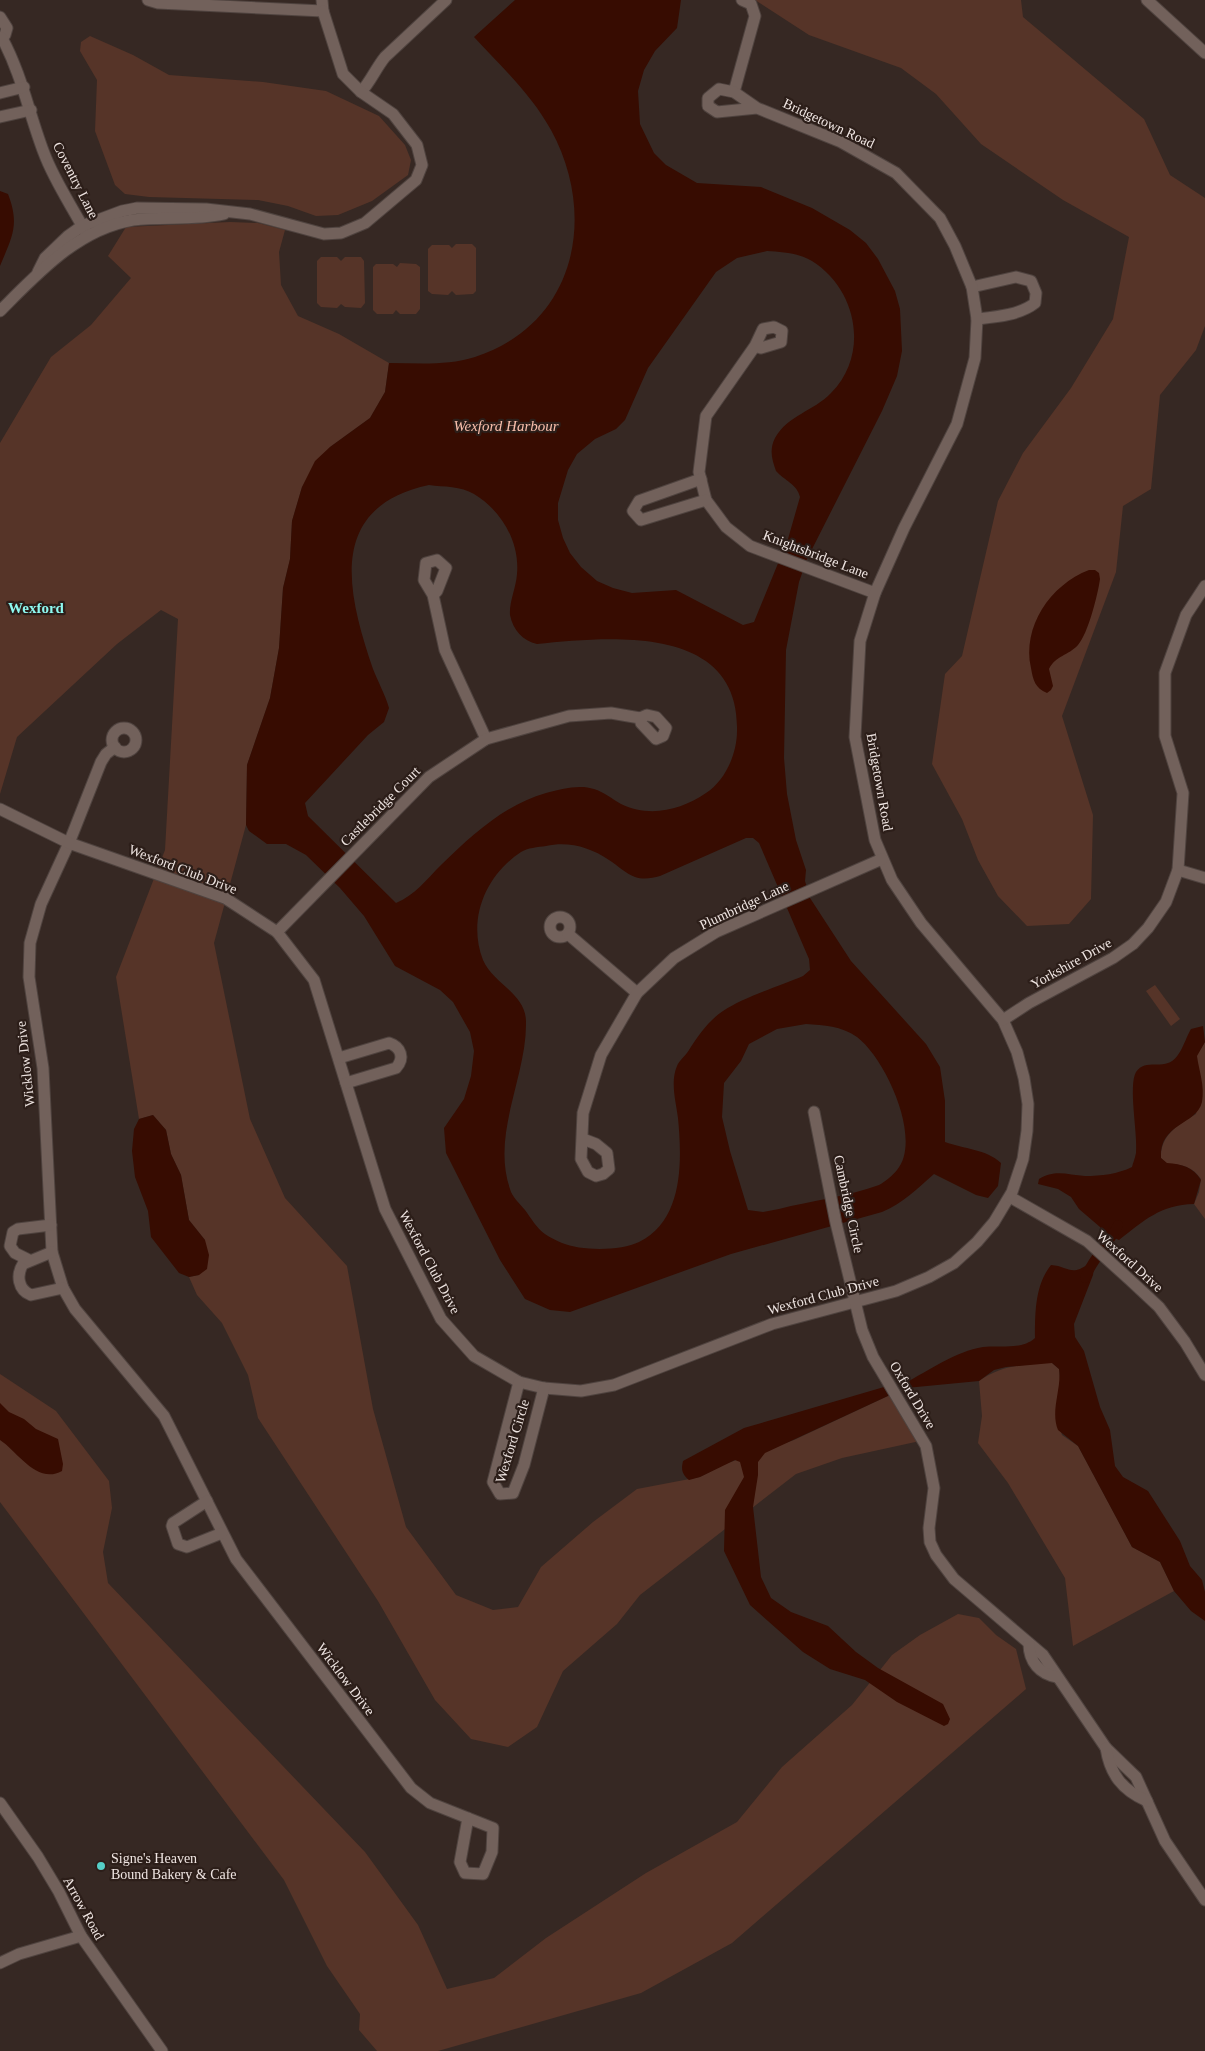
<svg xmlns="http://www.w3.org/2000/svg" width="1205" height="2051" viewBox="0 0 1205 2051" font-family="Georgia,serif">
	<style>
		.green { fill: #563428 }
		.water { fill: #370c01; fill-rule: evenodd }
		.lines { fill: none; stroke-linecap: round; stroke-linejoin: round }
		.canal { stroke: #370c01; stroke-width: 10 }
		.minor-casing { stroke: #4f433f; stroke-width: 13 }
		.minor { stroke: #72615b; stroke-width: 11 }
		.poi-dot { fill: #55cec6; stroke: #2c1e19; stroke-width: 2 }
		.labels { text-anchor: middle; stroke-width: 4.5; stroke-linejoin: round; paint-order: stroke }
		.street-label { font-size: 14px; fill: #efe5e2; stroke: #2c1e19 }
		.poi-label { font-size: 14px; fill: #efe5e2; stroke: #2c1e19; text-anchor: start }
		.water-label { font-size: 15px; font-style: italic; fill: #f9bfac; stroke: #2c1e19 }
		.neighbourhood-label { font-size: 15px; font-weight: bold; fill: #8ef8f0; stroke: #2c1e19 }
	</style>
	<rect width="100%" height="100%" fill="#362823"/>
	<!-- green -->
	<g class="green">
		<path d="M 755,0 L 1021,0 L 1023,17 L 1144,119 L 1170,175 L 1205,198 L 1205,326 L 1196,350 L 1160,395 L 1151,489 L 1123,506 L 1116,572 L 1062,716 L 1093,815 L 1091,899 L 1069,924 L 1027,926 L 998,896 L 978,860 L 962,819 L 932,764 L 945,674 L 962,656 L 998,501 L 1023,453 L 1071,388 L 1113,319 L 1129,237 L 1063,200 L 981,144 L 936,94 L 901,68 L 809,35 Z"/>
		<path d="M 90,36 L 133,55 L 169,75 L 263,82 L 326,91 L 379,116 L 405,145 L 411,160 L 408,175 L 372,201 L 338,215 L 316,216 L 288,206 L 258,200 L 149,197 L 125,194 L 115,185 L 95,131 L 97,80 L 80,51 L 81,42 Z"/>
		<path d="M 230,222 L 258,223 L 285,230 L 279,252 L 281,285 L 298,316 L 339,334 L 389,363 L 385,392 L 370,418 L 330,447 L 302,487 L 292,521 L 290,559 L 283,588 L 279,648 L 270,698 L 247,765 L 246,825 L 214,943 L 250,1119 L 285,1198 L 347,1266 L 373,1409 L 406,1527 L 456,1595 L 493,1610 L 518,1607 L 541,1567 L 593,1522 L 637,1489 L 700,1477 L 725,1464 L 794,1440 L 890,1395 L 920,1441 L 842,1458 L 796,1474 L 640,1595 L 617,1624 L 563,1671 L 537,1727 L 508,1747 L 471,1739 L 435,1700 L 378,1601 L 258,1418 L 248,1375 L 222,1323 L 197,1295 L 189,1277 L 199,1275 L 205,1240 L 189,1220 L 181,1175 L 171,1154 L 166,1130 L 153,1115 L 139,1119 L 116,977 L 165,850 L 178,619 L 161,610 L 117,644 L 17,737 L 0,794 L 0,443 L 51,357 L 91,325 L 131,278 L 108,256 L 126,227 Z"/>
		<path d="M 456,244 L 472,244 L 476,248 L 476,291 L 473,294 L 456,295 L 452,291 L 448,295 L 432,294 L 428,291 L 428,249 L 432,245 L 449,245 L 452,248 Z"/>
		<path d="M 321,257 L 337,257 L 341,261 L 345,257 L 361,257 L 364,261 L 365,303 L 361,308 L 345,307 L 341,304 L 337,308 L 321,307 L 317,303 L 317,261 Z"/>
		<path d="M 400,263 L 416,264 L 420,267 L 420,309 L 416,314 L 400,314 L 396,310 L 393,314 L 377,314 L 373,310 L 373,267 L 376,264 L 393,264 L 397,267 Z"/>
		<path d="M 1155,985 L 1180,1019 L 1171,1026 L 1146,991 Z"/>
		<path d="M 1205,1042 L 1205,1219 L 1194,1204 L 1199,1192 L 1201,1179 C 1193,1167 1182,1164 1167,1164 L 1161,1158 C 1160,1136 1178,1124 1196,1114 L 1198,1067 L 1196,1056 Z"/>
		<path d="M 1042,1363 L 1052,1363 L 1059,1369 L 1060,1380 L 1056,1414 L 1062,1435 L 1078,1446 L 1132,1547 L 1160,1562 L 1174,1591 L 1073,1646 L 1065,1578 L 1008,1483 L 978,1443 L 982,1416 L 979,1381 C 1001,1366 1016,1366 1042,1363 Z"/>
		<path d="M 0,1374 L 56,1411 L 109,1481 L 112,1508 L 103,1552 L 108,1583 L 365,1852 L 418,1925 L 447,1989 L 494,1978 L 546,1938 L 646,1873 L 737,1822 L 782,1767 L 852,1705 L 892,1655 L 920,1635 L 958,1614 L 979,1618 L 996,1635 L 1016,1649 L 1026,1689 L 732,1943 L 641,1993 L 438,2051 L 377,2051 L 359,2030 L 360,2014 L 327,1966 L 284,1880 L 0,1502 Z"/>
	</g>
	<!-- water -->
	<g class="water">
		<path d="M 515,0 L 681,0 L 677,28 L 655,51 L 644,70 L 638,91 L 640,124 L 654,153 L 666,165 L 697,183 L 761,187 L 812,208 L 850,230 L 866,243 L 878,259 L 895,291 L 900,309 L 902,351 L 897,376 L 882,411 L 807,559 L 799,582 L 786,650 L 784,758 L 787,794 L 796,840 L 806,870 L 805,881 L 810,898 L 851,961 L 926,1044 L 940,1067 L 945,1101 L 945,1142 C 964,1149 986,1149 1001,1163 L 998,1186 L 988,1198 L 976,1195 L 934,1174 C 917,1189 903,1203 882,1212 L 731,1254 L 570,1312 L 550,1310 L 525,1299 L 500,1260 L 446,1153 L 444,1128 L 464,1099 L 471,1076 L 474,1051 L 470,1032 L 453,1002 L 440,990 L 395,966 L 364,916 L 340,888 L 306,855 L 286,844 L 267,844 L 249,831 L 246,825 L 247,765 L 270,698 L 279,648 L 283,588 L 290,559 L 292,521 L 302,487 L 315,461 L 330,447 L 370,418 L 385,392 L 389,363 C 417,363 447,366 475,357 C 576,324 598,216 551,130 C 532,95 501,66 474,37 ZM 767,251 C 782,252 799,253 812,261 C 857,289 870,354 831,393 C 814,411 788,415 775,438 C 769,450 772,460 776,471 C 785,481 797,484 800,497 L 788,539 L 754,622 L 743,625 L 676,590 L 632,593 L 613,588 L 597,581 L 581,567 L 570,553 L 563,538 L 558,520 L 558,503 L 568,470 L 577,454 L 595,439 L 616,429 L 625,420 L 648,368 L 716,272 L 737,258 ZM 429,485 C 444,487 461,486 474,494 C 501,510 520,542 517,574 C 516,588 509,602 510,615 C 513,630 523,641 537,644 C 609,637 740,623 737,731 C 737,753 726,780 706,793 C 681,810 650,818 621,804 C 612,799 604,792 594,789 C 580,784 560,789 546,793 C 504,805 472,835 441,865 C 426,880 415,895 396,903 L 308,816 L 305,803 L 368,735 L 384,722 L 389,708 C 385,694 378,682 373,669 C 347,593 326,507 429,485 ZM 746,838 L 753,838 L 759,843 L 809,959 L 810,970 L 803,976 C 780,986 744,997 723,1011 C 709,1020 698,1036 689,1050 C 686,1055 679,1061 677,1066 C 670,1082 676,1102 678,1118 C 682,1160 684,1220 639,1242 C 621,1251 581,1251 562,1243 C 540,1233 539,1230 525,1210 C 520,1204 512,1197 510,1189 C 491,1134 527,1076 526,1022 C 526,993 493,984 483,960 C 467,919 486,875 521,852 C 527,848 538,847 546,846 C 568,841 590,847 609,860 C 617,865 626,874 635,877 C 644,880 652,878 660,876 ZM 806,1024 C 824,1025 841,1026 857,1037 C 885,1058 923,1139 897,1170 C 893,1175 885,1182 879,1185 C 850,1196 810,1201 779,1209 L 763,1212 L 748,1210 L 730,1151 L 722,1117 L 724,1083 L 741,1061 L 749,1044 L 777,1029 Z"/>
		<path d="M 0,191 L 8,194 C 20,225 12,237 0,266 Z"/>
		<path d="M 1089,570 L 1095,570 L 1099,573 L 1100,579 C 1098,594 1088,634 1078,645 C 1068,656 1056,655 1049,669 L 1053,686 L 1051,690 L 1047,693 C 1035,688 1033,680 1031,668 C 1022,627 1050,585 1089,570 Z"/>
		<path d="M 1203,1026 L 1205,1042 L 1197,1056 C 1199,1071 1205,1086 1202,1102 C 1197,1125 1159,1123 1161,1158 L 1167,1163 C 1182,1164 1193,1167 1201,1180 L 1194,1204 C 1160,1205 1145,1220 1119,1240 L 1104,1233 L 1100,1227 L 1079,1209 L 1071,1197 L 1058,1189 L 1038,1184 L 1039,1179 C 1055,1169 1068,1175 1085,1176 C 1101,1176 1118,1174 1132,1167 C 1133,1163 1135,1158 1136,1153 C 1138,1134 1128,1086 1136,1072 C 1144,1060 1158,1067 1168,1063 C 1180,1060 1185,1039 1191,1029 Z"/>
		<path d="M 153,1115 L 166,1130 L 171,1154 L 181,1175 L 189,1220 L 205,1240 L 209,1255 L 207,1269 L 199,1275 L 189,1277 L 179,1273 L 151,1237 L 148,1211 L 135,1177 L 132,1151 L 134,1129 L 139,1119 Z"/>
		<path d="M 1088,1264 L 1094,1267 L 1093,1275 L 1074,1324 L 1075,1337 L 1084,1351 L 1100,1407 L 1110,1430 L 1115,1466 L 1123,1477 L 1148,1491 L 1180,1541 L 1190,1566 L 1202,1580 L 1205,1592 L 1205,1621 L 1191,1611 L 1174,1591 L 1160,1562 L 1132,1547 L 1078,1446 L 1058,1430 C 1050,1411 1062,1388 1059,1369 L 1052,1363 L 1006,1367 L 994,1370 L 979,1381 L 906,1388 L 905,1383 C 928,1371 956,1351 983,1347 C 1001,1345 1022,1350 1035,1338 C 1035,1313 1035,1285 1051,1265 C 1068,1266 1071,1277 1088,1264 Z"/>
		<path d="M 884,1387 L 890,1395 L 765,1453 L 758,1462 L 758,1475 L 753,1507 L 761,1577 L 771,1598 L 791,1612 L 828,1626 L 856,1652 L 878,1668 L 943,1704 L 950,1719 L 948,1724 L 944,1726 L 897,1702 L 865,1680 L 830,1669 L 803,1652 L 750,1605 L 724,1551 L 725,1510 L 744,1477 L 740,1462 L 735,1460 L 700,1477 L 689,1480 C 682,1474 681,1470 683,1461 L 744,1428 Z"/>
		<path d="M 0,1403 L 9,1412 L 24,1419 L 36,1429 L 58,1439 L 63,1464 L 62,1471 C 37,1485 17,1451 0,1440 Z"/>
	</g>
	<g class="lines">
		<!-- canal -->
		<path class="canal" d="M 1085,1278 C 1093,1258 1109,1244 1118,1225"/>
		<defs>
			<g id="minor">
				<path d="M 148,0 L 158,3 L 323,11 L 322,0"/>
				<path d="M 1147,0 L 1205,53"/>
				<path d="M 0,17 L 7,28 L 5,35 L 0,39"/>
				<path d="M 2,38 C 22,75 29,114 44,153 C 54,180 71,205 85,231"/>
				<path d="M 361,92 C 371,81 376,68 385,57 L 446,0"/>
				<path d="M 734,92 L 755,16 L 751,4 L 742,0"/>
				<path d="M 0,93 L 24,87"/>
				<path d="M 0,117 L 31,110"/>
				<path d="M 38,272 L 45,258 L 68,236 L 82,226 L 122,211 L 137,208 L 206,209 L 250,214 L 324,234 L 341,233 L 365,223 L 416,180 L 422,165 L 417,145 L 393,114 L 361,92 L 343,74 L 323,11"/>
				<path d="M 972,287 L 1016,277 L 1031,281 L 1036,293 L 1035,303 C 1020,315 996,317 977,319"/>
				<path d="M 0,311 C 38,273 78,229 133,220 C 163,216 193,221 224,214"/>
				<path d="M 755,346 L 761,348 L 781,342 L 782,331 L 774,327 L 763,329 L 755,346 L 706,416 L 699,472 L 706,500 L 726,527 L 750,546 L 875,593"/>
				<path d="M 701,479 L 639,501 L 633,511 L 641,520 L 706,500"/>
				<path d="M 433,595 L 437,591 L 446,568 L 437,560 L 426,563 L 424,580 L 433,595 L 445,650 L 486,739"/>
				<circle cx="124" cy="740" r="12"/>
				<path d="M 115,747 L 106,754 L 101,762 L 69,843 L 41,904 L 30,943 L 29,977 L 43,1068 L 52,1252 L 63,1288 L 75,1309 L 164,1416 L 236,1559 L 411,1788 L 430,1803 L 493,1828 L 492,1852 L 483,1874 L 465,1873 L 460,1862 L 468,1818"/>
				<path d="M 0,809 L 69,843 L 225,898 L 277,932 L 314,980 L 385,1209 L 441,1319 L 474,1356 L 519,1382 L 544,1388 L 581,1391 L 614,1385 L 772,1324 L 896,1291 L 929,1277 L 954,1263 L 977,1242 L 994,1222 L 1012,1192 L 1023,1159 L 1027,1131 L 1028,1104 L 1024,1078 L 1017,1052 L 1003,1020 L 921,923 L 892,880 L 875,840 L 855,737 L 860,641 L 875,593 L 904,528 L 957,424 L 975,358 L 977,319 L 972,287 L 955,246 L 940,218 L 896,173 L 841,142 L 757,108 L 734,92 L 719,89 L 708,98 L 708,106 L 717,112 L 757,108"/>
				<path d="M 1178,870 L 1205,878"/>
				<circle cx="560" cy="927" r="10"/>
				<path d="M 277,932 L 429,777 L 486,739 L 569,716 L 611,713 L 640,718 L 647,715 L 656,717 L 666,728 L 663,736 L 656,739 L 641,723 L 640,718"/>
				<path d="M 568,934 L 637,993"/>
				<path d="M 1003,1020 L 1029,1003 L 1113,958 L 1133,944 L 1148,928 L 1166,902 L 1178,870 L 1183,793 L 1165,736 L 1165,673 L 1186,615 L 1205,586"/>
				<path d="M 339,1058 L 389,1043 C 401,1047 405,1058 396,1068 L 346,1083"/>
				<path d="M 814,1112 L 836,1223 L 862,1330 L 873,1357 L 926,1446 L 934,1488 L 929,1528 L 930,1542 L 936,1555 L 954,1579 L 1043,1655 L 1106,1748 L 1136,1777 L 1165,1841 L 1205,1900"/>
				<path d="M 583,1139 L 596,1144 L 607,1153 L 609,1169 L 603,1174 L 596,1176 L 588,1172 L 581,1159 L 583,1113 L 601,1055 L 637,993 L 674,958 L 716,932 L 882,859"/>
				<path d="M 1010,1197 L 1087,1241 L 1130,1280 L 1159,1307 L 1185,1342 L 1205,1375"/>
				<path d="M 52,1252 L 23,1264 C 16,1275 18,1290 31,1295 L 63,1288"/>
				<path d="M 29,1260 L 15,1253 L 10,1246 L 13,1232 L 18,1229 L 51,1225"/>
				<path d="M 519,1382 L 493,1482 L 500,1494 L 513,1493 L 524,1465 L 544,1388"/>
				<path d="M 207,1501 L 173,1523 L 172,1526 L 178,1544 L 187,1547 L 222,1533"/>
				<path d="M 1029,1644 C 1029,1662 1040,1674 1057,1677"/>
				<path d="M 1106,1748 C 1110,1774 1122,1790 1147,1801"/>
				<path d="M 0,1803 L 38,1857 L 59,1892 L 81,1936 L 162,2051"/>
				<path d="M 0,1963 L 19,1954 L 81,1936"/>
			</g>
		</defs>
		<!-- minor casing -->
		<use href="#minor" class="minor-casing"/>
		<!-- minor -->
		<use href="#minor" class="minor"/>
	</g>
	<!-- markers -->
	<circle class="poi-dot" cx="101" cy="1866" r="5"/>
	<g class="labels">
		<!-- street labels -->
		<g class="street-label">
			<text transform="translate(829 123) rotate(25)" y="5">Bridgetown Road</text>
			<text transform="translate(76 180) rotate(63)" y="5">Coventry Lane</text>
			<text transform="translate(816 554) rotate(21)" y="5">Knightsbridge Lane</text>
			<text transform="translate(880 782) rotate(80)" y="5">Bridgetown Road</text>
			<text transform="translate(380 806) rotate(-45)" y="5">Castlebridge Court</text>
			<text transform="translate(183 869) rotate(21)" y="5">Wexford Club Drive</text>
			<text transform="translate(744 905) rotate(-25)" y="5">Plumbridge Lane</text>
			<text transform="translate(1071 963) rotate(-29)" y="5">Yorkshire Drive</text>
			<text transform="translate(25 1064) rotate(-96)" y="5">Wicklow Drive</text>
			<text transform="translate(849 1204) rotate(78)" y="5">Cambridge Circle</text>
			<text transform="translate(1130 1261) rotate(42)" y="5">Wexford Drive</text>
			<text transform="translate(430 1262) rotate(62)" y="5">Wexford Club Drive</text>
			<text transform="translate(823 1295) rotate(-15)" y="5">Wexford Club Drive</text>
			<text transform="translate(913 1395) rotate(59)" y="5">Oxford Drive</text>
			<text transform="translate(512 1441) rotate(-73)" y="5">Wexford Circle</text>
			<text transform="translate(346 1679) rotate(53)" y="5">Wicklow Drive</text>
			<text transform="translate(84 1908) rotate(61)" y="5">Arrow Road</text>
		</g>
		<!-- poi labels -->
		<g class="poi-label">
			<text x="111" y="1863">Signe's Heaven<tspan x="111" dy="16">Bound Bakery &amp; Cafe</tspan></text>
		</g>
		<!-- water labels -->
		<g class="water-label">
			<text x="506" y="431">Wexford Harbour</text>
		</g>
		<!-- neighbourhood labels -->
		<g class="neighbourhood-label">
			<text x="36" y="613">Wexford</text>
		</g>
	</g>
</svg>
